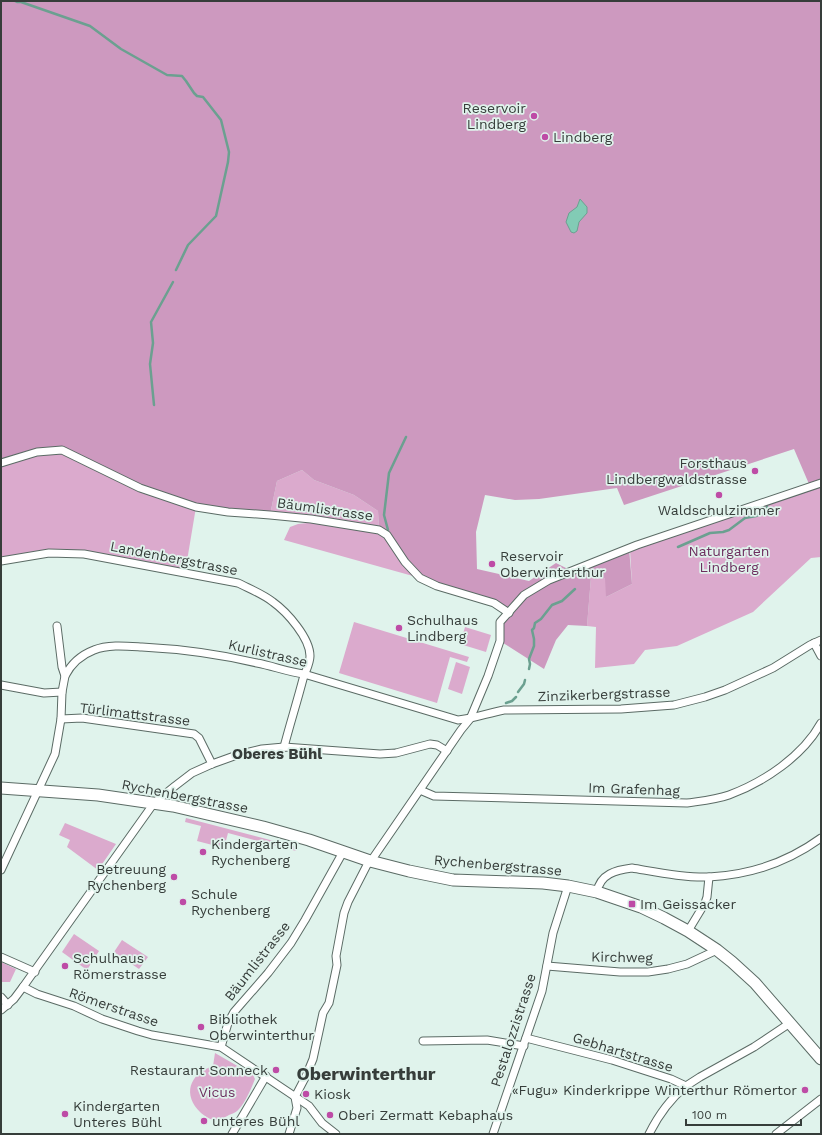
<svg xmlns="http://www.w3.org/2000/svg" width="822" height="1135" viewBox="0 0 822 1135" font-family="'Work Sans',sans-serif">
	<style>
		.green { fill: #dbaacd }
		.forest { fill: #cd99bf }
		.water { fill: #82cbb5; stroke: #6ba090 }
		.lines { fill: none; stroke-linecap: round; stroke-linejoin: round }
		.stream { stroke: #6ba090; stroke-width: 2.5 }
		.street-casing { stroke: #5b6b65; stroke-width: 9 }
		.secondary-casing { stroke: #5b6b65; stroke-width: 13 }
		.street { stroke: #fff; stroke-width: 7 }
		.secondary { stroke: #fff; stroke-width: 11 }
		.poi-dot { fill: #be4ba6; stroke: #e0f3ec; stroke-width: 1.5 }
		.labels { text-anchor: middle; stroke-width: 3.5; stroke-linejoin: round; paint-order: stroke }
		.poi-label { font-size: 14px; fill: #363d3a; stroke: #e0f3ec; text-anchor: start }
		.street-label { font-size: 14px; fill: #363d3a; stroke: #e0f3ec }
		.park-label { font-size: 14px; fill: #6d2e5f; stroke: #e0f3ec }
		.neighbourhood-label { font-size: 15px; font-weight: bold; fill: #363d3a; stroke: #e0f3ec }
		.district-label { font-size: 18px; font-weight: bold; fill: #363d3a; stroke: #e0f3ec }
	</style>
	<rect width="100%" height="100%" fill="#e0f3ec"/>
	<!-- green -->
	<g class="green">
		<path d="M 56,450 L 196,507 L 185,573 L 84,554 L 49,553 L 1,561 L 1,463 Z"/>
		<path d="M 302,470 L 314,480 L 354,495 L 378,511 L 379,530 L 420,578 L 284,540 L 290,527 L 298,524 L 307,523 L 310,519 L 270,515 L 277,481 Z"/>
		<path d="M 821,484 L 821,557 L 811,558 L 753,612 L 677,646 L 645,650 L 634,664 L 595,668 L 596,627 L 587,626 L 591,577 L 606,578 L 606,597 L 632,584 L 630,550 Z"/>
		<path d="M 354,622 L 469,657 L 467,662 L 450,657 L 437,703 L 339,673 Z"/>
		<path d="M 465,627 L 491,635 L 486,652 L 460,644 Z"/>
		<path d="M 456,662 L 470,667 L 462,694 L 448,689 Z"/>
		<path d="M 186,818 L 297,847 L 296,851 L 228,833 L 224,848 L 197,841 L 201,826 L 185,822 Z"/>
		<path d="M 65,823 L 116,844 L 98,870 L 67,847 L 70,840 L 59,835 Z"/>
		<path d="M 74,934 L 99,951 L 87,970 L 62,952 Z"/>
		<path d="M 122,940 L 148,957 L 139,969 L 114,952 Z"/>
		<path d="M 1,962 L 16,969 L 10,982 L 1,982 Z"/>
		<path d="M 215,1053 L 253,1075 L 255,1079 C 252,1087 245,1103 239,1109 C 237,1112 232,1114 229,1115 C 224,1118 220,1120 214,1120 C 209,1119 205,1116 201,1113 C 182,1095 189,1074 213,1066 Z"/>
	</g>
	<!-- forest -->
	<path class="forest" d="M 1,1 L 821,1 L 821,481 L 809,484 L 794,449 L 624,505 L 617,488 L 539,499 L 515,500 L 485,495 L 476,532 L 477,569 L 529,581 L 556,563 L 570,570 L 629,548 L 632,584 L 606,597 L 605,578 L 591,577 L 587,626 L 568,625 L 556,640 L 544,669 L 500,641 L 500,622 L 509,613 L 494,603 L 420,578 L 379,530 L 378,511 L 354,495 L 314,480 L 302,470 L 277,481 L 270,515 L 196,507 L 140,488 L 62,450 L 1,463 Z"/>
	<!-- water -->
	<path class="water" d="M 580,199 L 587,207 L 587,213 L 579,222 L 577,231 L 574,233 L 571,232 L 566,222 L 569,213 L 577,207 Z"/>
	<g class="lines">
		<!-- stream -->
		<g class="stream">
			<path d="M 15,1 L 17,2 L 21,2 L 90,26 L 121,49 L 167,75 L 182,76 L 186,81 L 194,93 L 197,96 L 203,97 L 221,120 L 229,152 L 228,162 L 216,216 L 188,245 L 176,270"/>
			<path d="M 154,405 L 150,364 L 153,343 L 151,322 L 173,282"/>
			<path d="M 388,530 L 384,515 L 389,473 L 406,437"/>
			<path d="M 678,547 L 710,533 L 723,532 L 729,530 L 745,518 L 756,516 L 763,513 L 767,509 L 767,507"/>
			<path d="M 529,669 L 530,664 L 529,659 L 534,646 L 534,639 L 532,630 L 534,628 L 535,623 L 541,619 L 552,605 L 562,601 L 575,589"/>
			<path d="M 518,692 L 524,684 L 525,680"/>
			<path d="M 506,703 L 512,701 L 516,697"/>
		</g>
		<defs>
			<g id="street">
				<path d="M 1,463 L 37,452 L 62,450 L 140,488 L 196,507 L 228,512 L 270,515 L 311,519 L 379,530 L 387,535 L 405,562 L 420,578 L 437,586 L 494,603 L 509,613"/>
				<path d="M 1,561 L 49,553 L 84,554 L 238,583 C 250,589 263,594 273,602 C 287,612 310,638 310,656 C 310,664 305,672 303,679 C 297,702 290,724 284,747"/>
				<path d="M 814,643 L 821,656"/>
				<path d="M 65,676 C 71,664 81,655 94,650 C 108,644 127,646 142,647 C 181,649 219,654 257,663 C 273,666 288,672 304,674 L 458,720 C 473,719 488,713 504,710 L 621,709 L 674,705 L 705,697 L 725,690 L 773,668 L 810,645 L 821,640"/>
				<path d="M 1,685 L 44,693 L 62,692"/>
				<path d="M 61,719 L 82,718 L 194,734 L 199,738 L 212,764"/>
				<path d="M 420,790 L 434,796 L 687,803 C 701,801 715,800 729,795 C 764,782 803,756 821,723"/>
				<path d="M 1,870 L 55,754 L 61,719 L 62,692 L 65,676 L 62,667 L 57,626"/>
				<path d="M 597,892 C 600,874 616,870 632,868 C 656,872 684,878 709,877 C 749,875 788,862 821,838"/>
				<path d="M 688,931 L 705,903 L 707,897 L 709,877"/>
				<path d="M 1,957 L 35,972"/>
				<path d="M 547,966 L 620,972 L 648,972 L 668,969 L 687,964 L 717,950"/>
				<path d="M 23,987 L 37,994 L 74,1006 L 102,1019 L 138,1031 L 152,1035 L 221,1047 L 309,1106 L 322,1123 L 336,1134"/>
				<path d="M 1,997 L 8,1005"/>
				<path d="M 1,1010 L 14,999 L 23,987 L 154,803 L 175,786 L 192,773 L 212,764 L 237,755 L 262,749 L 284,747 L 380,754 L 396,753 L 430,744 L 437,745 L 447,751"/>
				<path d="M 526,1038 L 612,1060 L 671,1079 L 686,1086 L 700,1077 L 754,1047 L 790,1023"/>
				<path d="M 423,1041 L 487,1040 L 524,1046"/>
				<path d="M 221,1047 L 228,1023 L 234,1012 L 268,973 L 291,943 L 305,920 L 343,852"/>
				<path d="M 295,1097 L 306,1076 L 313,1059 L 323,1013 L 329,1003 L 337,965 L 336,956 L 344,913 L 348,902 L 367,865 L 373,858 L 461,730 L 470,719 L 488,676 L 500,641 L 500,622 L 524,595 L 549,580 L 637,545 L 821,483"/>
				<path d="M 232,1134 L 266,1076"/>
				<path d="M 289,1134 L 297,1108 L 295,1097"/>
				<path d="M 493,1134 L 542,991 L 553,933 L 568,886"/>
				<path d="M 649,1134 C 658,1116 670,1099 686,1086"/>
				<path d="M 776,1134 L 821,1099"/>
			</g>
			<path id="secondary" d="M 1,788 L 98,795 L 173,806 L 263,827 L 309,840 L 370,861 L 409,871 L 453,880 L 543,883 L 568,886 L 597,892 L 641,907 L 664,918 L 688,931 L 717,950 L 732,962 L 755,983 L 821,1059"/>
		</defs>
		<!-- street casing -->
		<use href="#street" class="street-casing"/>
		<!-- secondary casing -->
		<use href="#secondary" class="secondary-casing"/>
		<!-- street -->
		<use href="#street" class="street"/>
		<!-- secondary -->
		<use href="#secondary" class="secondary"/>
	</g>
	<!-- markers -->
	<g class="poi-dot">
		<circle cx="534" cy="116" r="4"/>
		<circle cx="545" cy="137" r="4"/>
		<circle cx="755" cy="471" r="4"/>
		<circle cx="719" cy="495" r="4"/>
		<circle cx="492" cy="564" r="4"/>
		<circle cx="399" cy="628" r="4"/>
		<circle cx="203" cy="852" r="4"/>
		<circle cx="174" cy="877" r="4"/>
		<circle cx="183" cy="902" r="4"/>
		<rect x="628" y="900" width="8" height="8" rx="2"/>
		<circle cx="65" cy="966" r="4"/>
		<circle cx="201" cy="1027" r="4"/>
		<circle cx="276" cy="1070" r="4"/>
		<circle cx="805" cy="1090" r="4"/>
		<circle cx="306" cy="1094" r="4"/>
		<circle cx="65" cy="1114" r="4"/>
		<circle cx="330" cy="1115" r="4"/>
		<circle cx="204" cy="1121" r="4"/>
	</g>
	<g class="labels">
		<!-- poi labels -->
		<g class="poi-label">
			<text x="526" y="113" text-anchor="end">Reservoir<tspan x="526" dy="16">Lindberg</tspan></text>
			<text x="553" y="142">Lindberg</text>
			<text x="747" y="468" text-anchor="end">Forsthaus<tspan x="747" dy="16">Lindbergwaldstrasse</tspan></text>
			<text x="719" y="515" text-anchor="middle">Waldschulzimmer</text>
			<text x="500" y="561">Reservoir<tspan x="500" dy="16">Oberwinterthur</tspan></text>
			<text x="407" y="625">Schulhaus<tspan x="407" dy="16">Lindberg</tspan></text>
			<text x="211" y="849">Kindergarten<tspan x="211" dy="16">Rychenberg</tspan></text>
			<text x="166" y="874" text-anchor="end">Betreuung<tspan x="166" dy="16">Rychenberg</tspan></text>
			<text x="191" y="899">Schule<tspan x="191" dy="16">Rychenberg</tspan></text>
			<text x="640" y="909">Im Geissacker</text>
			<text x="73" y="963">Schulhaus<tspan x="73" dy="16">Römerstrasse</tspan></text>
			<text x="209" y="1024">Bibliothek<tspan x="209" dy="16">Oberwinterthur</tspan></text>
			<text x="268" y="1075" text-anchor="end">Restaurant Sonneck</text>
			<text x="797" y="1095" text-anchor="end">«Fugu» Kinderkrippe Winterthur Römertor</text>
			<text x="314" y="1099">Kiosk</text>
			<text x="73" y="1111">Kindergarten<tspan x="73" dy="16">Unteres Bühl</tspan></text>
			<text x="338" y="1120">Oberi Zermatt Kebaphaus</text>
			<text x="212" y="1126">unteres Bühl</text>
		</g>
		<!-- street labels -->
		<g class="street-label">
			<text transform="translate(325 509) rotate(8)" y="5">Bäumlistrasse</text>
			<text transform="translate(174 558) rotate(11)" y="5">Landenbergstrasse</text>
			<text transform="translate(268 653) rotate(13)" y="5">Kurlistrasse</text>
			<text transform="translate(604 694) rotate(-2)" y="5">Zinzikerbergstrasse</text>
			<text transform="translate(135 714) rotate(7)" y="5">Türlimattstrasse</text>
			<text transform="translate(634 789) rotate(2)" y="5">Im Grafenhag</text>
			<text transform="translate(185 796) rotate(11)" y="5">Rychenbergstrasse</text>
			<text transform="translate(498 865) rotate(5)" y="5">Rychenbergstrasse</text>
			<text transform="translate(622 957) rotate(1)" y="5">Kirchweg</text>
			<text transform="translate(257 961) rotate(-52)" y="5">Bäumlistrasse</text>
			<text transform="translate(114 1007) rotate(19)" y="5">Römerstrasse</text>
			<text transform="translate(513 1030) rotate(-72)" y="5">Pestalozzistrasse</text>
			<text transform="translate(623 1052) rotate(17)" y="5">Gebhartstrasse</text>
		</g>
		<!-- park labels -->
		<g class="park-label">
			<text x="729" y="556">Naturgarten<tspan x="729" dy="16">Lindberg</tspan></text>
			<text x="217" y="1097">Vicus</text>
		</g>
		<!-- neighbourhood labels -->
		<g class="neighbourhood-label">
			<text x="277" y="759">Oberes Bühl</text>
		</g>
		<!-- district labels -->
		<g class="district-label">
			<text x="366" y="1080">Oberwinterthur</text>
		</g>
	</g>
	<!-- border -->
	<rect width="822" height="1135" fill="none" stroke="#363d3a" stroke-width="4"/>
	<!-- scale -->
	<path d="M686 1119v6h115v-6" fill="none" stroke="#363d3a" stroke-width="2"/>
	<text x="692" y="1119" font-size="12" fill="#363d3a" stroke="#e0f3ec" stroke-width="3" paint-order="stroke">100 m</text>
</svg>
